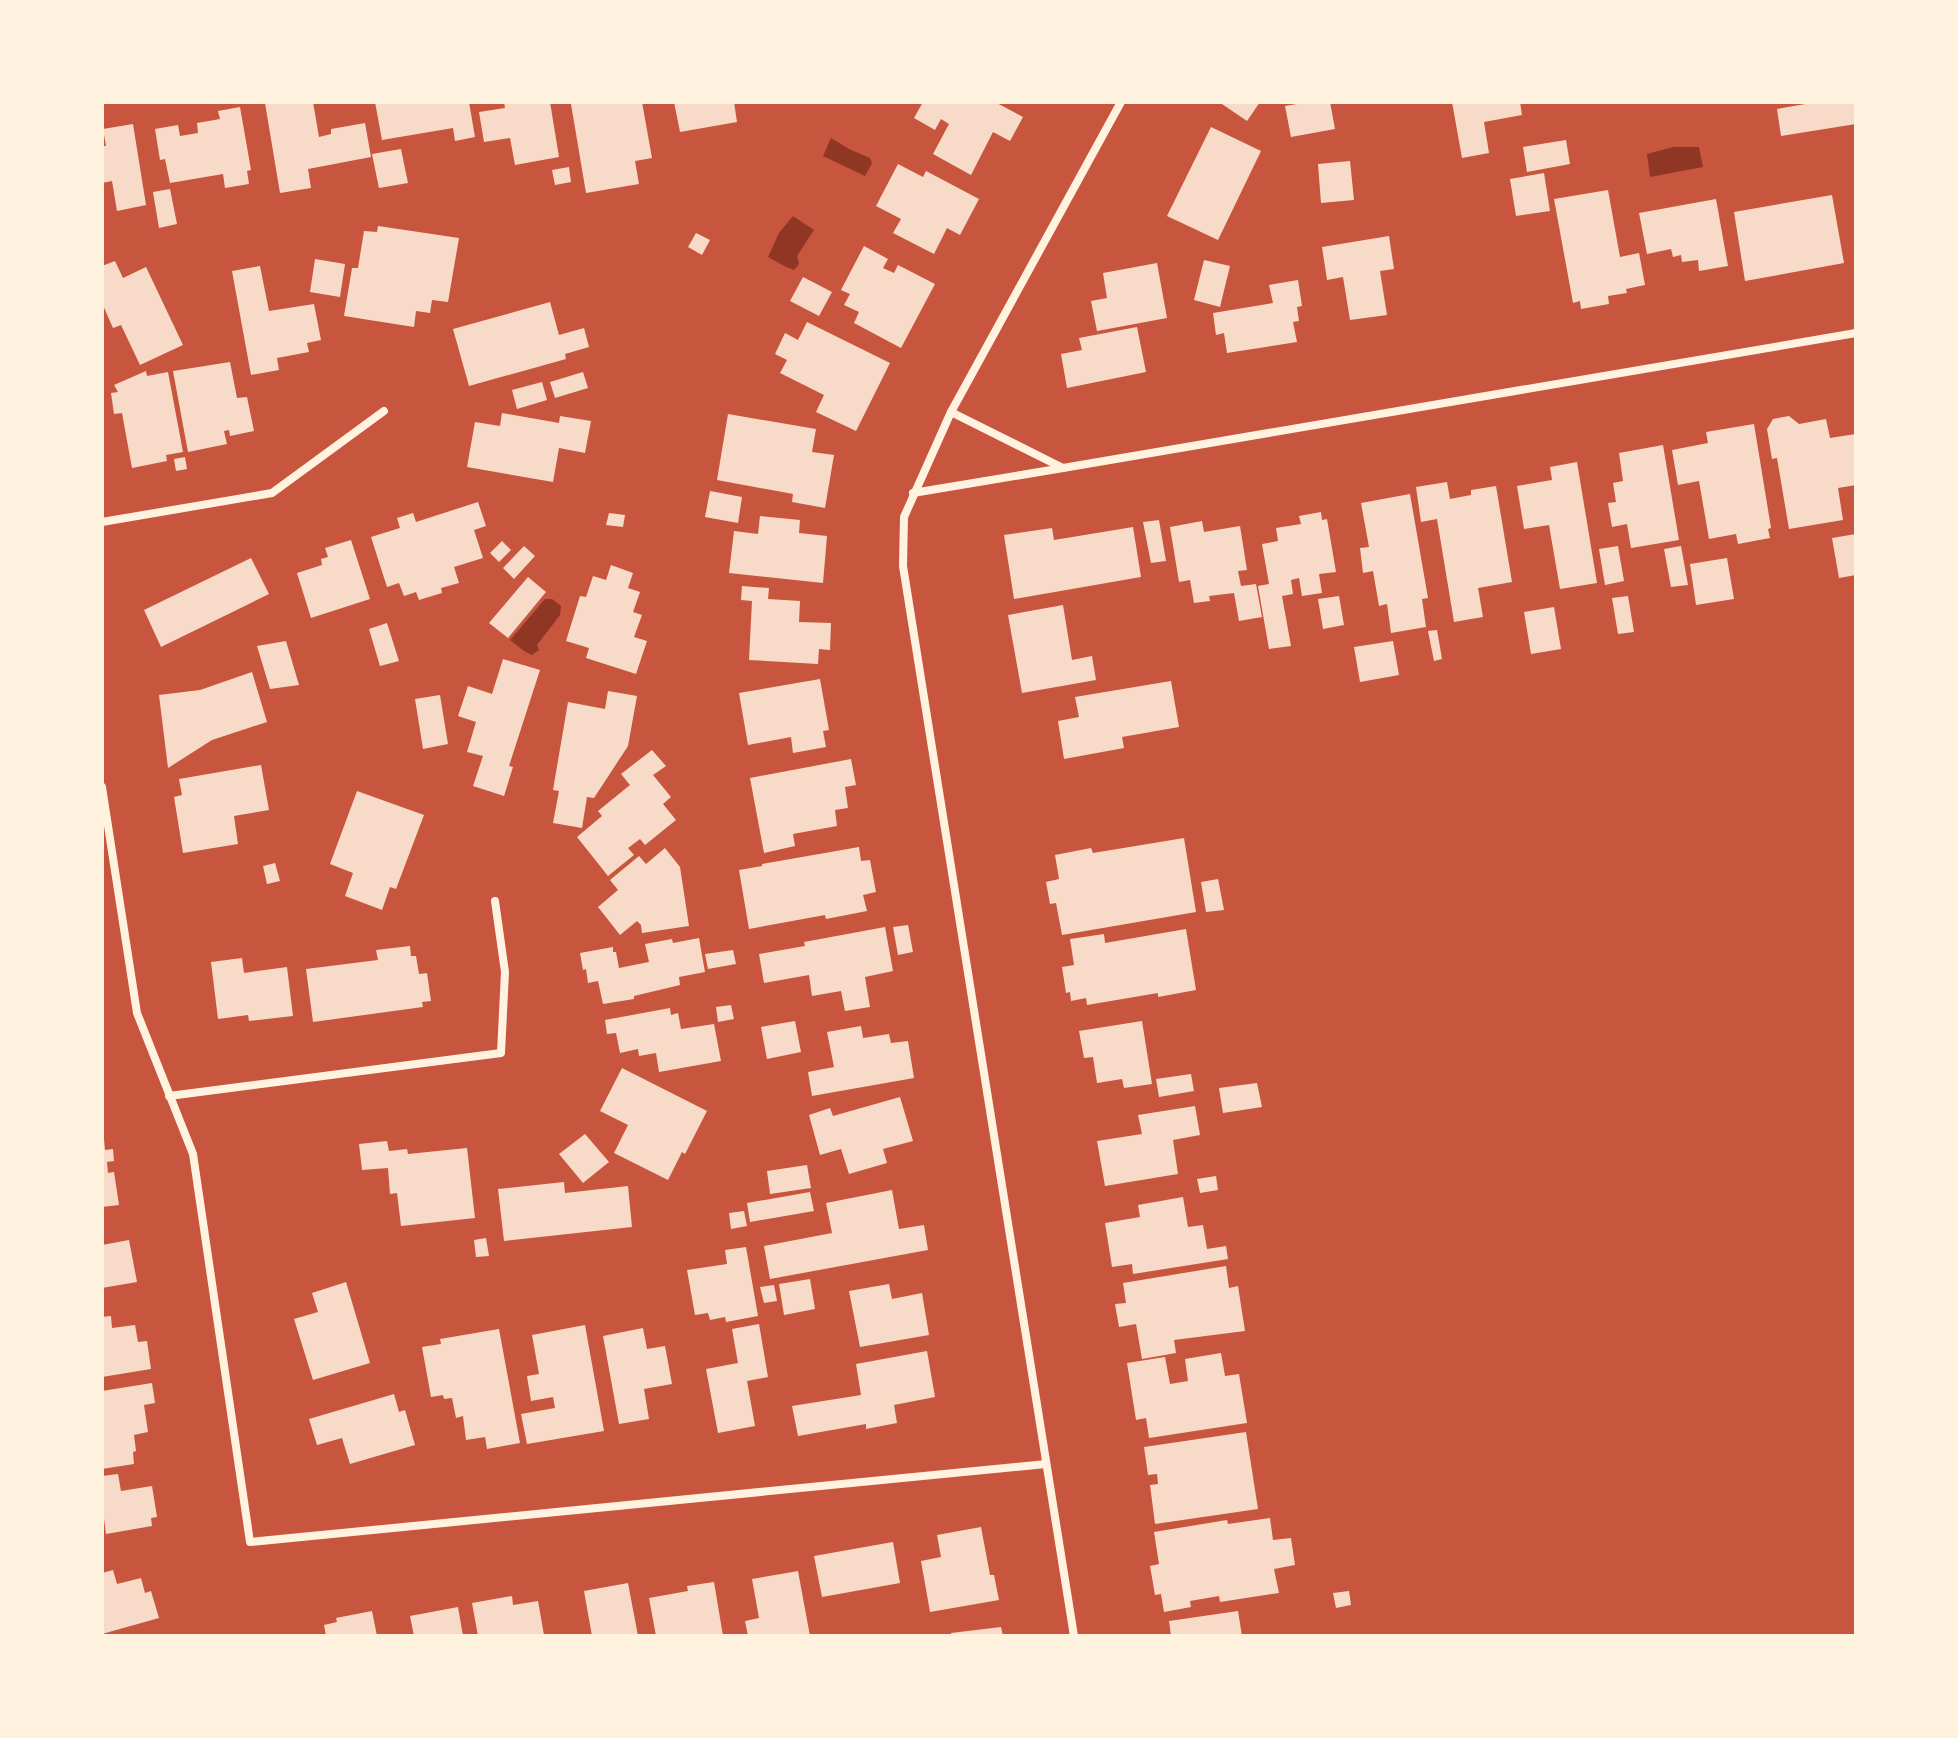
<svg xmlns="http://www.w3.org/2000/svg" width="1958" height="1738" viewBox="0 0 1958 1738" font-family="'Public Sans',sans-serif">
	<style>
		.water { fill: #8f3625 }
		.building { fill: #f7dbc8 }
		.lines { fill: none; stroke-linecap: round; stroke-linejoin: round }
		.minor { stroke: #fff3e0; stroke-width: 8 }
	</style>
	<rect width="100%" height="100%" fill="#c8553d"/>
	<!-- water -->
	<g class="water">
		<path d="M 831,138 L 849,149 L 870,158 L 872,163 L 865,176 L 823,156 Z"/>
		<path d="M 1673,147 L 1699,147 L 1703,167 L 1650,177 L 1647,154 Z"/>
		<path d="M 793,216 L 814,230 L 797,256 L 799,264 L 794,270 L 786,267 L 768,257 L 779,233 Z"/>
		<path d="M 545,599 L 552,599 L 561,606 L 560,615 L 537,645 L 539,650 L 532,655 L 524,651 L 510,640 Z"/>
	</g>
	<!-- building -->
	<g class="building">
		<path d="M 270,102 L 313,102 L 319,137 L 331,134 L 331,129 L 365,123 L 371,157 L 308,169 L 311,188 L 280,193 L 265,103 Z"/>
		<path d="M 375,102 L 469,102 L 475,137 L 455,141 L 453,128 L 382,140 Z"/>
		<path d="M 504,102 L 550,102 L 559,157 L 515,165 L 510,138 L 484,142 L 479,112 L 505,108 Z"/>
		<path d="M 579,102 L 642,102 L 652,158 L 635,161 L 639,184 L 586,193 L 571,104 Z"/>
		<path d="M 674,102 L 734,102 L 737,122 L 680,132 Z"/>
		<path d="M 923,102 L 995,102 L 1023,117 L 1010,141 L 993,132 L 971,175 L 933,154 L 949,124 L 941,119 L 935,130 L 914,118 Z"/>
		<path d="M 1219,102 L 1260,102 L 1247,121 Z"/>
		<path d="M 1297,102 L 1330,102 L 1335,129 L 1291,137 L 1285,106 L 1297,104 Z"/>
		<path d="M 1452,102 L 1520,102 L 1522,115 L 1484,122 L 1489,153 L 1462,158 Z"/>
		<path d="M 1817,102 L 1856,102 L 1856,124 L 1781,136 L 1777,109 Z"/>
		<path d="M 240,107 L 251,170 L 247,171 L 249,184 L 225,188 L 223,174 L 170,183 L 165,159 L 160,160 L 155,129 L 178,125 L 180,136 L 198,133 L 197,123 L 220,119 L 218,111 Z"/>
		<path d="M 133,124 L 146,205 L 117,211 L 112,181 L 102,183 L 102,146 L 106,146 L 103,129 Z"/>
		<path d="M 1211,127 L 1261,151 L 1218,240 L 1167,216 Z"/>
		<path d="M 1566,140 L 1570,164 L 1527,172 L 1523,147 Z"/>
		<path d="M 401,149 L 408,183 L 379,188 L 372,154 Z"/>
		<path d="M 1350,161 L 1354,200 L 1321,203 L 1318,164 Z"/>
		<path d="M 898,164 L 923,177 L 926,171 L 979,199 L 960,235 L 947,228 L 934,254 L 893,233 L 901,219 L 876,206 Z"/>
		<path d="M 569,167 L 571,182 L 555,185 L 552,170 Z"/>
		<path d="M 1544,173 L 1550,211 L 1516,216 L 1510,179 Z"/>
		<path d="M 170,189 L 177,224 L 159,228 L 153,192 Z"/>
		<path d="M 1608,190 L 1620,257 L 1639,253 L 1645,285 L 1626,289 L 1627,293 L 1608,296 L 1609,304 L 1581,309 L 1580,301 L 1573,303 L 1554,199 Z"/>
		<path d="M 1832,195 L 1844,263 L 1745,281 L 1734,212 Z"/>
		<path d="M 1716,199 L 1728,266 L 1699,271 L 1698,260 L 1682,262 L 1681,255 L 1673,257 L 1671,249 L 1647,254 L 1639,213 Z"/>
		<path d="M 378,226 L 459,238 L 448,302 L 432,300 L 430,313 L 416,311 L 414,327 L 344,316 L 352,268 L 358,268 L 364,231 L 377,232 Z"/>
		<path d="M 696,233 L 710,240 L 702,255 L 688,247 Z"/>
		<path d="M 1389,236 L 1394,269 L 1380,271 L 1387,315 L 1350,320 L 1343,277 L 1327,280 L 1322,247 Z"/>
		<path d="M 864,246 L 888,259 L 883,268 L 894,273 L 898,265 L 935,284 L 901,348 L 854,323 L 859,312 L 844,305 L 850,294 L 841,290 Z"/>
		<path d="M 315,259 L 345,264 L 340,297 L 310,292 Z"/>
		<path d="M 1204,260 L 1230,266 L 1220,307 L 1194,300 Z"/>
		<path d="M 115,261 L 123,278 L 146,267 L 183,345 L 140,365 L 121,325 L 113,328 L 102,303 L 102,266 Z"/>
		<path d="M 1157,263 L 1167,318 L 1097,331 L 1091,301 L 1107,298 L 1103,273 Z"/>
		<path d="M 260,266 L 269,311 L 314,304 L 321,340 L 307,343 L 309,352 L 277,358 L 279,370 L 251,375 L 232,271 Z"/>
		<path d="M 803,277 L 832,292 L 819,316 L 790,301 Z"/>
		<path d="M 1298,280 L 1302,306 L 1297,307 L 1299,321 L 1293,322 L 1297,342 L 1227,353 L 1224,333 L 1216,335 L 1213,313 L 1273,303 L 1269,285 Z"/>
		<path d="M 550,302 L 559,335 L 584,328 L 589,347 L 565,354 L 566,359 L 469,386 L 453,329 Z"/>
		<path d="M 807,322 L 890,363 L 856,431 L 816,412 L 824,395 L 780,373 L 787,360 L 775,354 L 785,333 L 798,340 Z"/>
		<path d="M 1137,327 L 1146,372 L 1067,388 L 1061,354 L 1082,350 L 1079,338 Z"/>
		<path d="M 230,362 L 237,398 L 247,397 L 254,431 L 230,436 L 229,430 L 224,431 L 227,444 L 188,452 L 173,371 Z"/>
		<path d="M 146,371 L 147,376 L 168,372 L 183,452 L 166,455 L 167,461 L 132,468 L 122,413 L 114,414 L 111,393 L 118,392 L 114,385 Z"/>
		<path d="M 583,372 L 588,388 L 555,398 L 550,382 Z"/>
		<path d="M 542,382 L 547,400 L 517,409 L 512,390 Z"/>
		<path d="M 502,413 L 559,423 L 560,416 L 591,421 L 585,453 L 559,448 L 553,482 L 467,467 L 475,422 L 500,426 Z"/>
		<path d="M 728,414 L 816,429 L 812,452 L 834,455 L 825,508 L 792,502 L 793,494 L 717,480 Z"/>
		<path d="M 1789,416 L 1799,424 L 1826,419 L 1830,438 L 1856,434 L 1856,485 L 1838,488 L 1843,520 L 1789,529 L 1777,458 L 1772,459 L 1767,429 L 1773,419 Z"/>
		<path d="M 1754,424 L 1771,528 L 1768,529 L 1770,538 L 1738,544 L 1736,534 L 1709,539 L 1699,481 L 1678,485 L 1672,450 L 1708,443 L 1706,432 Z"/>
		<path d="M 1663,445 L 1679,540 L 1631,548 L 1627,524 L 1612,527 L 1608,503 L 1616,502 L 1613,483 L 1623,481 L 1619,453 Z"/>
		<path d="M 185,457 L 187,469 L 176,471 L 174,459 Z"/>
		<path d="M 1577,462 L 1597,583 L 1560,589 L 1549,525 L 1524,529 L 1517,486 L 1552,480 L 1550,467 Z"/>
		<path d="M 1447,482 L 1450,499 L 1471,495 L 1471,490 L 1496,486 L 1512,582 L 1478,588 L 1483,617 L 1454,622 L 1437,519 L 1421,522 L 1416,487 Z"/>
		<path d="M 710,491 L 742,497 L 738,523 L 705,517 Z"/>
		<path d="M 1410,494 L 1428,598 L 1422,599 L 1426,627 L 1391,633 L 1387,604 L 1379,606 L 1373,571 L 1363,573 L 1360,548 L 1369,547 L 1361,503 Z"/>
		<path d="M 478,502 L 486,526 L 474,530 L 483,558 L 454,567 L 459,583 L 441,588 L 442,593 L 419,600 L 416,592 L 404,596 L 399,583 L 387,587 L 371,537 L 400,528 L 397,518 L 413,513 L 416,522 Z"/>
		<path d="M 1321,512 L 1322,520 L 1327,519 L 1336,572 L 1319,574 L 1322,593 L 1302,596 L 1299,578 L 1291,580 L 1293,594 L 1282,596 L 1291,646 L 1269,649 L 1258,586 L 1269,584 L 1262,544 L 1278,541 L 1276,528 L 1301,524 L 1299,516 Z"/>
		<path d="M 609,513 L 625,515 L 623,527 L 606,525 Z"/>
		<path d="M 760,516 L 800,520 L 799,533 L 827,536 L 823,583 L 729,573 L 734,531 L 758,534 Z"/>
		<path d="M 1159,520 L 1166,561 L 1151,563 L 1143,522 Z"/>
		<path d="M 1202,521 L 1204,532 L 1240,526 L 1247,570 L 1238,571 L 1241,586 L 1256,584 L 1262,617 L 1239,621 L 1234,593 L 1209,596 L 1210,601 L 1194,603 L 1190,580 L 1179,582 L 1170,527 Z"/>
		<path d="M 1133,527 L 1141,577 L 1014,599 L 1004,535 L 1052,528 L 1054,540 Z"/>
		<path d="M 1856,534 L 1856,575 L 1839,578 L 1832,538 Z"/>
		<path d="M 351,540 L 370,599 L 311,618 L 297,573 L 322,565 L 321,559 L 328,557 L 325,548 Z"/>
		<path d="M 502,541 L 511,550 L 499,562 L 490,553 Z"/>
		<path d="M 524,546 L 535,556 L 514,579 L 503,568 Z"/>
		<path d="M 1618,546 L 1624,581 L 1605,585 L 1599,549 Z"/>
		<path d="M 1681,546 L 1688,585 L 1671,587 L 1664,549 Z"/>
		<path d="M 251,558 L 269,594 L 161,647 L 144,610 Z"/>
		<path d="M 1727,558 L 1734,599 L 1696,605 L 1690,564 Z"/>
		<path d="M 611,565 L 633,573 L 628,588 L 640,592 L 633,612 L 642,615 L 634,637 L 647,641 L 636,674 L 586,658 L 589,648 L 566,641 L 580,596 L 586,597 L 593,576 L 606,580 Z"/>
		<path d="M 528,577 L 546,592 L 508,638 L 489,623 Z"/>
		<path d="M 742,586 L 769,588 L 768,599 L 800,601 L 799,622 L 831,623 L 830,650 L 819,649 L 818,664 L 749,660 L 752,601 L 741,600 Z"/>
		<path d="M 1339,596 L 1344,625 L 1323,629 L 1318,599 Z"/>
		<path d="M 1628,596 L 1634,632 L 1618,634 L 1612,598 Z"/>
		<path d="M 1063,605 L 1072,660 L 1092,656 L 1096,680 L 1022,693 L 1008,615 Z"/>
		<path d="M 1554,607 L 1561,649 L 1531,654 L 1524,612 Z"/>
		<path d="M 387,623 L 399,661 L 380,666 L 369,629 Z"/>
		<path d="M 1437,630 L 1442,659 L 1434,661 L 1428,631 Z"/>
		<path d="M 286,641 L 299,685 L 270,689 L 257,646 Z"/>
		<path d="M 1393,641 L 1399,675 L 1360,682 L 1354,647 Z"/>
		<path d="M 503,659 L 540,670 L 509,766 L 513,767 L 504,796 L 473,786 L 483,756 L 467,752 L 476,722 L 458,716 L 468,686 L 492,694 Z"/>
		<path d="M 252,672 L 267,722 L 212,740 L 168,768 L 159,695 L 200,690 Z"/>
		<path d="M 820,679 L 829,730 L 823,731 L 826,747 L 793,753 L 791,737 L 748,745 L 739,693 Z"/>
		<path d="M 1171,681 L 1179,727 L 1122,737 L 1124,748 L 1064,759 L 1058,721 L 1079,717 L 1075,697 Z"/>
		<path d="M 608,691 L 637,696 L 628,746 L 594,798 L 587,797 L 582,828 L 553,823 L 559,791 L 553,790 L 568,702 L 605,709 Z"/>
		<path d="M 440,695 L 448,744 L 423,749 L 415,699 Z"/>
		<path d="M 652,750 L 666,766 L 653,775 L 671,797 L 663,804 L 676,820 L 645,845 L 640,839 L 628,848 L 634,855 L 608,876 L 577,837 L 602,816 L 598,811 L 630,785 L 621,774 Z"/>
		<path d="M 851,759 L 856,785 L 845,787 L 848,808 L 835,810 L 837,826 L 793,834 L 795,846 L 764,853 L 750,778 Z"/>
		<path d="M 261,765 L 269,810 L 234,816 L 238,844 L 183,853 L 174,797 L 182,795 L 179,779 Z"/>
		<path d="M 357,791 L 424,815 L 396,889 L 390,887 L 382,910 L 345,896 L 353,873 L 330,864 Z"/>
		<path d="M 1184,838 L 1196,912 L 1062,935 L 1056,903 L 1050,904 L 1046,882 L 1059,879 L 1055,855 L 1091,848 L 1093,853 Z"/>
		<path d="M 859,847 L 861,861 L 870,860 L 876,892 L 863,895 L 867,911 L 826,919 L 825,915 L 749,929 L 739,870 L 762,866 L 762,864 Z"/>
		<path d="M 665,848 L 680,867 L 689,926 L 642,933 L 641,925 L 637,921 L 620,935 L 598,907 L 618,890 L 610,880 L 639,856 L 646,864 Z"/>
		<path d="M 275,863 L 280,881 L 267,884 L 263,866 Z"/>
		<path d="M 1218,879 L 1224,910 L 1206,912 L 1201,882 Z"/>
		<path d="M 908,925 L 913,952 L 898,955 L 893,927 Z"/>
		<path d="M 885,927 L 893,971 L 865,977 L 870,1007 L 845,1011 L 841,991 L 812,996 L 809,975 L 764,983 L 759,954 L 805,946 L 804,942 Z"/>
		<path d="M 1186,929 L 1196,990 L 1158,997 L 1158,993 L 1087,1005 L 1086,998 L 1071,1001 L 1070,992 L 1066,993 L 1062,967 L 1074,965 L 1070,939 L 1104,934 L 1105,943 Z"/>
		<path d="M 699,938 L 705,972 L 679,977 L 680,985 L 634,996 L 634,999 L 603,1004 L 598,981 L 588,983 L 586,969 L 583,970 L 580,953 L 613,947 L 613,952 L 616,952 L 619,968 L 649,962 L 645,944 L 672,939 L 673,943 Z"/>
		<path d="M 410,946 L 411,956 L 416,956 L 419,974 L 427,973 L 431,1001 L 422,1002 L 423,1007 L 313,1022 L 306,969 L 378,960 L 376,950 Z"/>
		<path d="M 733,950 L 736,964 L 708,969 L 705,954 Z"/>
		<path d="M 242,958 L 244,973 L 287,967 L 293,1016 L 249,1021 L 248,1015 L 218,1019 L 211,962 Z"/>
		<path d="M 731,1005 L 734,1019 L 718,1022 L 716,1007 Z"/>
		<path d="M 670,1008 L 671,1015 L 678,1013 L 681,1029 L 714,1024 L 721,1061 L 659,1072 L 656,1053 L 639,1056 L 638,1049 L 620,1053 L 616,1033 L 607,1034 L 605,1020 Z"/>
		<path d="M 795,1021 L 801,1052 L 767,1059 L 761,1027 Z"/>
		<path d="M 1142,1021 L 1152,1084 L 1124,1088 L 1122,1079 L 1097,1083 L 1093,1057 L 1084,1058 L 1079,1031 Z"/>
		<path d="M 861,1026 L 863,1038 L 889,1034 L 891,1043 L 908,1041 L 914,1078 L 812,1096 L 808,1072 L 834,1067 L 827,1032 Z"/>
		<path d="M 622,1068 L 707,1111 L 685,1154 L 682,1152 L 668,1180 L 614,1153 L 628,1125 L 600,1111 Z"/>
		<path d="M 1191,1074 L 1194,1091 L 1159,1097 L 1156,1079 Z"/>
		<path d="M 1257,1083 L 1262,1107 L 1223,1113 L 1219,1088 Z"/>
		<path d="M 900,1097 L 913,1141 L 883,1149 L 887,1163 L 849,1174 L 841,1149 L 820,1155 L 809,1115 L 830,1108 L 833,1116 Z"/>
		<path d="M 1195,1106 L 1200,1135 L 1173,1140 L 1178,1174 L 1105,1186 L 1097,1141 L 1142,1134 L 1138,1115 Z"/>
		<path d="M 585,1134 L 609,1162 L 583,1183 L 559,1154 Z"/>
		<path d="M 102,1139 L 104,1139 L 105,1150 L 113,1149 L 114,1161 L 107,1162 L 108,1173 L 114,1172 L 119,1205 L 102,1207 Z"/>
		<path d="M 387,1141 L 389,1151 L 407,1149 L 408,1154 L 467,1148 L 475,1218 L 401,1226 L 397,1193 L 390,1194 L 388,1168 L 362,1170 L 359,1144 Z"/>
		<path d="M 807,1165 L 811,1188 L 770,1194 L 767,1171 Z"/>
		<path d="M 1216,1176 L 1218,1190 L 1200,1193 L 1197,1179 Z"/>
		<path d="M 564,1182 L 565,1193 L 628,1186 L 632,1227 L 504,1241 L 498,1189 Z"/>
		<path d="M 892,1190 L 899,1229 L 924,1225 L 928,1250 L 770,1279 L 764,1246 L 832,1233 L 826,1203 Z"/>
		<path d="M 810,1192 L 814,1211 L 750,1222 L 747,1203 Z"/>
		<path d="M 1183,1197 L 1188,1227 L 1203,1225 L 1207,1249 L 1226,1246 L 1228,1259 L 1133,1274 L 1132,1264 L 1112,1267 L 1105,1223 L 1140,1217 L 1138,1205 Z"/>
		<path d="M 744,1211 L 747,1226 L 731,1229 L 729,1213 Z"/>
		<path d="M 486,1238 L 489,1256 L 476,1257 L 474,1240 Z"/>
		<path d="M 129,1240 L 137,1282 L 102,1288 L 102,1245 Z"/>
		<path d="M 746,1247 L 758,1316 L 726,1322 L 725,1317 L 710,1320 L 708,1313 L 695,1315 L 687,1270 L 727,1264 L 725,1250 Z"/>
		<path d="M 1226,1266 L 1229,1288 L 1238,1286 L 1245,1331 L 1174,1340 L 1176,1353 L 1142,1359 L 1136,1324 L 1119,1327 L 1115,1304 L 1126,1303 L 1123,1283 Z"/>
		<path d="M 810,1279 L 815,1309 L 784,1315 L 779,1284 Z"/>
		<path d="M 346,1282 L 370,1363 L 313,1380 L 294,1319 L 318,1312 L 312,1293 Z"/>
		<path d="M 889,1284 L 892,1299 L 922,1293 L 929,1335 L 860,1347 L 849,1291 Z"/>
		<path d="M 774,1285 L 777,1301 L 764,1303 L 760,1287 Z"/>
		<path d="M 111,1316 L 112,1328 L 135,1325 L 138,1342 L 147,1341 L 151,1369 L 102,1377 L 102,1317 Z"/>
		<path d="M 759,1324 L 768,1377 L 747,1381 L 755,1426 L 718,1433 L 706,1369 L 738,1363 L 732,1329 Z"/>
		<path d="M 585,1325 L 604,1431 L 527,1444 L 521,1414 L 555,1408 L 553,1397 L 531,1401 L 527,1376 L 539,1374 L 532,1335 Z"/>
		<path d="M 643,1328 L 647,1349 L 665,1346 L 672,1384 L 644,1389 L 649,1419 L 619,1424 L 603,1336 Z"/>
		<path d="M 499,1329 L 520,1443 L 487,1449 L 485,1437 L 466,1440 L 463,1416 L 456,1418 L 452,1398 L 444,1399 L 443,1395 L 431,1397 L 422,1347 L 441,1344 L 440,1339 Z"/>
		<path d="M 927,1351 L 935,1397 L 894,1405 L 897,1423 L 866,1429 L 866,1424 L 798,1436 L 792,1406 L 861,1395 L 856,1364 Z"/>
		<path d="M 1221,1353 L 1225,1376 L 1239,1374 L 1247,1423 L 1149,1438 L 1146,1418 L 1136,1420 L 1127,1363 L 1165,1357 L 1170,1384 L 1188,1381 L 1185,1359 Z"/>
		<path d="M 152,1383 L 155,1403 L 144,1405 L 148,1432 L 134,1435 L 136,1451 L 133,1452 L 134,1464 L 102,1469 L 102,1391 Z"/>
		<path d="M 394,1394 L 399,1412 L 405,1410 L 415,1445 L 350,1464 L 342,1438 L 317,1445 L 309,1419 Z"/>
		<path d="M 1246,1432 L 1258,1509 L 1155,1524 L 1150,1485 L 1158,1484 L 1157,1474 L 1148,1475 L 1144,1447 Z"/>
		<path d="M 118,1474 L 121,1491 L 152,1486 L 157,1517 L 151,1518 L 152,1526 L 106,1534 L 104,1519 L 102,1520 L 102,1476 Z"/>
		<path d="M 1270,1518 L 1273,1540 L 1291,1538 L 1295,1565 L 1274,1569 L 1279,1593 L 1220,1602 L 1219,1596 L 1190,1601 L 1191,1607 L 1164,1612 L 1161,1594 L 1155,1595 L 1150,1566 L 1159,1564 L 1154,1532 L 1227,1520 L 1228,1524 Z"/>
		<path d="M 981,1527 L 990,1575 L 994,1575 L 999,1600 L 930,1612 L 921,1561 L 941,1557 L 937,1535 Z"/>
		<path d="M 893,1542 L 900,1583 L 822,1597 L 814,1556 Z"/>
		<path d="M 113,1570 L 117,1584 L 141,1578 L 145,1593 L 151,1591 L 159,1618 L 102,1634 L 102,1573 Z"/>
		<path d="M 798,1571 L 810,1636 L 748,1636 L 745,1621 L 759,1618 L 752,1579 Z"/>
		<path d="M 714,1582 L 723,1636 L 656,1636 L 649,1598 L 688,1591 L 687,1586 Z"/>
		<path d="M 628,1583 L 638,1636 L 592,1636 L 584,1591 Z"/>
		<path d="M 1349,1591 L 1351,1605 L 1336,1608 L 1333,1593 Z"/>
		<path d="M 512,1596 L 513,1605 L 538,1601 L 544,1635 L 478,1636 L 472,1603 Z"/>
		<path d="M 458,1607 L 463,1636 L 414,1636 L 410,1616 Z"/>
		<path d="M 372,1611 L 377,1636 L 326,1636 L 324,1625 L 337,1622 L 336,1618 Z"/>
		<path d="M 1238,1611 L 1242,1636 L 1171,1636 L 1169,1621 Z"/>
		<path d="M 1001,1627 L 1003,1636 L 951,1636 L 951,1633 Z"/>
	</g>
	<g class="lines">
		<!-- minor -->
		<g class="minor">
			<path d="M 1063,468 L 1856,333"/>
			<path d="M 913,493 L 1063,468 L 951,412"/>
			<path d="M 102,522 L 272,493 L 384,411"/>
			<path d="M 102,787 L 137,1013 L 193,1154 L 250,1542 L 1046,1464"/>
			<path d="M 169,1096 L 501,1053 L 505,972 L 495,901"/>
			<path d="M 1074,1636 L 903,566 L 904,517 L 951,412 L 1121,102"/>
		</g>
	</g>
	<!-- border -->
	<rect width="1958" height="1738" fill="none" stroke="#fff3e0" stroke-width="208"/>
</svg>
